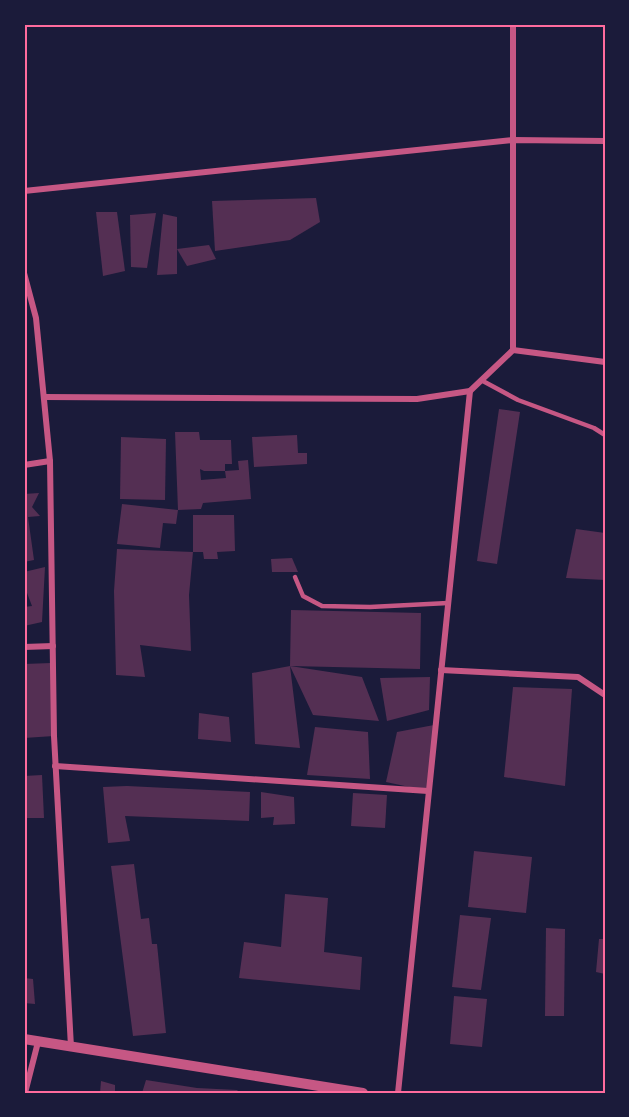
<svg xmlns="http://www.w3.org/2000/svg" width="629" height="1117" viewBox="0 0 629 1117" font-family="Literata,serif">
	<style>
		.building { fill: #542f53 }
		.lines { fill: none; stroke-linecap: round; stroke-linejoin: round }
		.service { stroke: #c65784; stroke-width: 4.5 }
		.minor { stroke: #c65784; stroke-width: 6 }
		.tertiary { stroke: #c65784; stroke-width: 10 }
		.neatline { fill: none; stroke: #ff6b9d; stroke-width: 2 }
	</style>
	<rect width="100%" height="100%" fill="#1b1b3a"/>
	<!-- building -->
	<g class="building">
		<path d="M 316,198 L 320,222 L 290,240 L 215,251 L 212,201 Z"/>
		<path d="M 96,212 L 117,212 L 125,271 L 103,276 Z"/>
		<path d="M 156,213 L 147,268 L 131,267 L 130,215 Z"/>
		<path d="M 163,214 L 177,217 L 177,274 L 157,275 Z"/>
		<path d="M 209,245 L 216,259 L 187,266 L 177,249 Z"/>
		<path d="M 499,409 L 520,412 L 497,564 L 477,561 Z"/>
		<path d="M 175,432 L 199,432 L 200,440 L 231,440 L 232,464 L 225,464 L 225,471 L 204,471 L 200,469 L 201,480 L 226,478 L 225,471 L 239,470 L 238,461 L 248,460 L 251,499 L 203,503 L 201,509 L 178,510 L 176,524 L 163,523 L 160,548 L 117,544 L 122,504 L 178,510 Z"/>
		<path d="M 297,435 L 298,453 L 307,453 L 307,464 L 254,467 L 252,437 Z"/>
		<path d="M 121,437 L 166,439 L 165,500 L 120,499 Z"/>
		<path d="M 39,493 L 32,507 L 40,516 L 28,517 L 34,560 L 24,562 L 24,494 Z"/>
		<path d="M 193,515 L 234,515 L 235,551 L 217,552 L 218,559 L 204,559 L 203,552 L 193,552 Z"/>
		<path d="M 576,529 L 605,533 L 605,580 L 566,578 Z"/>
		<path d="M 117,549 L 193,552 L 189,595 L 191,651 L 140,645 L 145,677 L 116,675 L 114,591 Z"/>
		<path d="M 292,558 L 298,572 L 272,572 L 271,559 Z"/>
		<path d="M 45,567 L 42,622 L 24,626 L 24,607 L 32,606 L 24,585 L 24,572 Z"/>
		<path d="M 291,610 L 421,613 L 420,669 L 290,666 L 362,677 L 379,721 L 313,715 L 290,666 L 300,748 L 255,744 L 252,673 L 290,666 Z"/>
		<path d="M 51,663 L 54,736 L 24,738 L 24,664 Z"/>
		<path d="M 430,677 L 429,710 L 387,721 L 380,678 Z"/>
		<path d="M 513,687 L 572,689 L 565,786 L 504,777 Z"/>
		<path d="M 199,713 L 229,717 L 231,742 L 198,739 Z"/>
		<path d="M 434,725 L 428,791 L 386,782 L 397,732 Z"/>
		<path d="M 315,727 L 368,732 L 370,779 L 307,775 Z"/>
		<path d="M 42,775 L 44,818 L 25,818 L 24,776 Z"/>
		<path d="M 127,786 L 250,792 L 249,821 L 125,816 L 130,841 L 108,843 L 103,787 Z"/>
		<path d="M 261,792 L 294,797 L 295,824 L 273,825 L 274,817 L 261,818 Z"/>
		<path d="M 353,793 L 387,795 L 385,828 L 351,826 Z"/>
		<path d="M 474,851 L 532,857 L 526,913 L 468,907 Z"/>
		<path d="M 134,864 L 141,919 L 149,918 L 152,944 L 157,944 L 166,1033 L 133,1036 L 111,866 Z"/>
		<path d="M 285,894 L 328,898 L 324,952 L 362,957 L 360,990 L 239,978 L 244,942 L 281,947 Z"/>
		<path d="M 460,915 L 491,918 L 481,990 L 452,987 Z"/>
		<path d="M 546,928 L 565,929 L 564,1016 L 545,1016 Z"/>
		<path d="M 599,939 L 605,939 L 605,974 L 596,972 Z"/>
		<path d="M 24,978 L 33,979 L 35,1004 L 24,1003 Z"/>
		<path d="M 454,996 L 487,999 L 482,1047 L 450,1044 Z"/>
		<path d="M 146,1080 L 197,1088 L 237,1090 L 240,1093 L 142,1093 Z"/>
		<path d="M 101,1081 L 115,1085 L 115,1093 L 100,1093 Z"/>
	</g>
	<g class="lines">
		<!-- service -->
		<g class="service">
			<path d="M 481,380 L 518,400 L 594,428 L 605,435"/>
			<path d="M 295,577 L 303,596 L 322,606 L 370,607 L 448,603"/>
		</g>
		<!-- minor -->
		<g class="minor">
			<path d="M 513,24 L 513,350"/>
			<path d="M 24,191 L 513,140 L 605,141"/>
			<path d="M 24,273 L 36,318 L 50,461 L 54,736 L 71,1047"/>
			<path d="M 44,397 L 417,399 L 470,391 L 513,350 L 605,362"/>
			<path d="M 24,465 L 50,461"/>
			<path d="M 24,647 L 53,646"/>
			<path d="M 441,670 L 578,677 L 605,695"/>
			<path d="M 55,766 L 428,791"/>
			<path d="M 25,1093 L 38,1042"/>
			<path d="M 398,1093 L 470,391"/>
		</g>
		<!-- tertiary -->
		<path class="tertiary" d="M 24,1039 L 363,1093"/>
	</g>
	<!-- border -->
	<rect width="629" height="1117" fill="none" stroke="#1b1b3a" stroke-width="51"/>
	<rect x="26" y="26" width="578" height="1066" class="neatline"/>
</svg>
